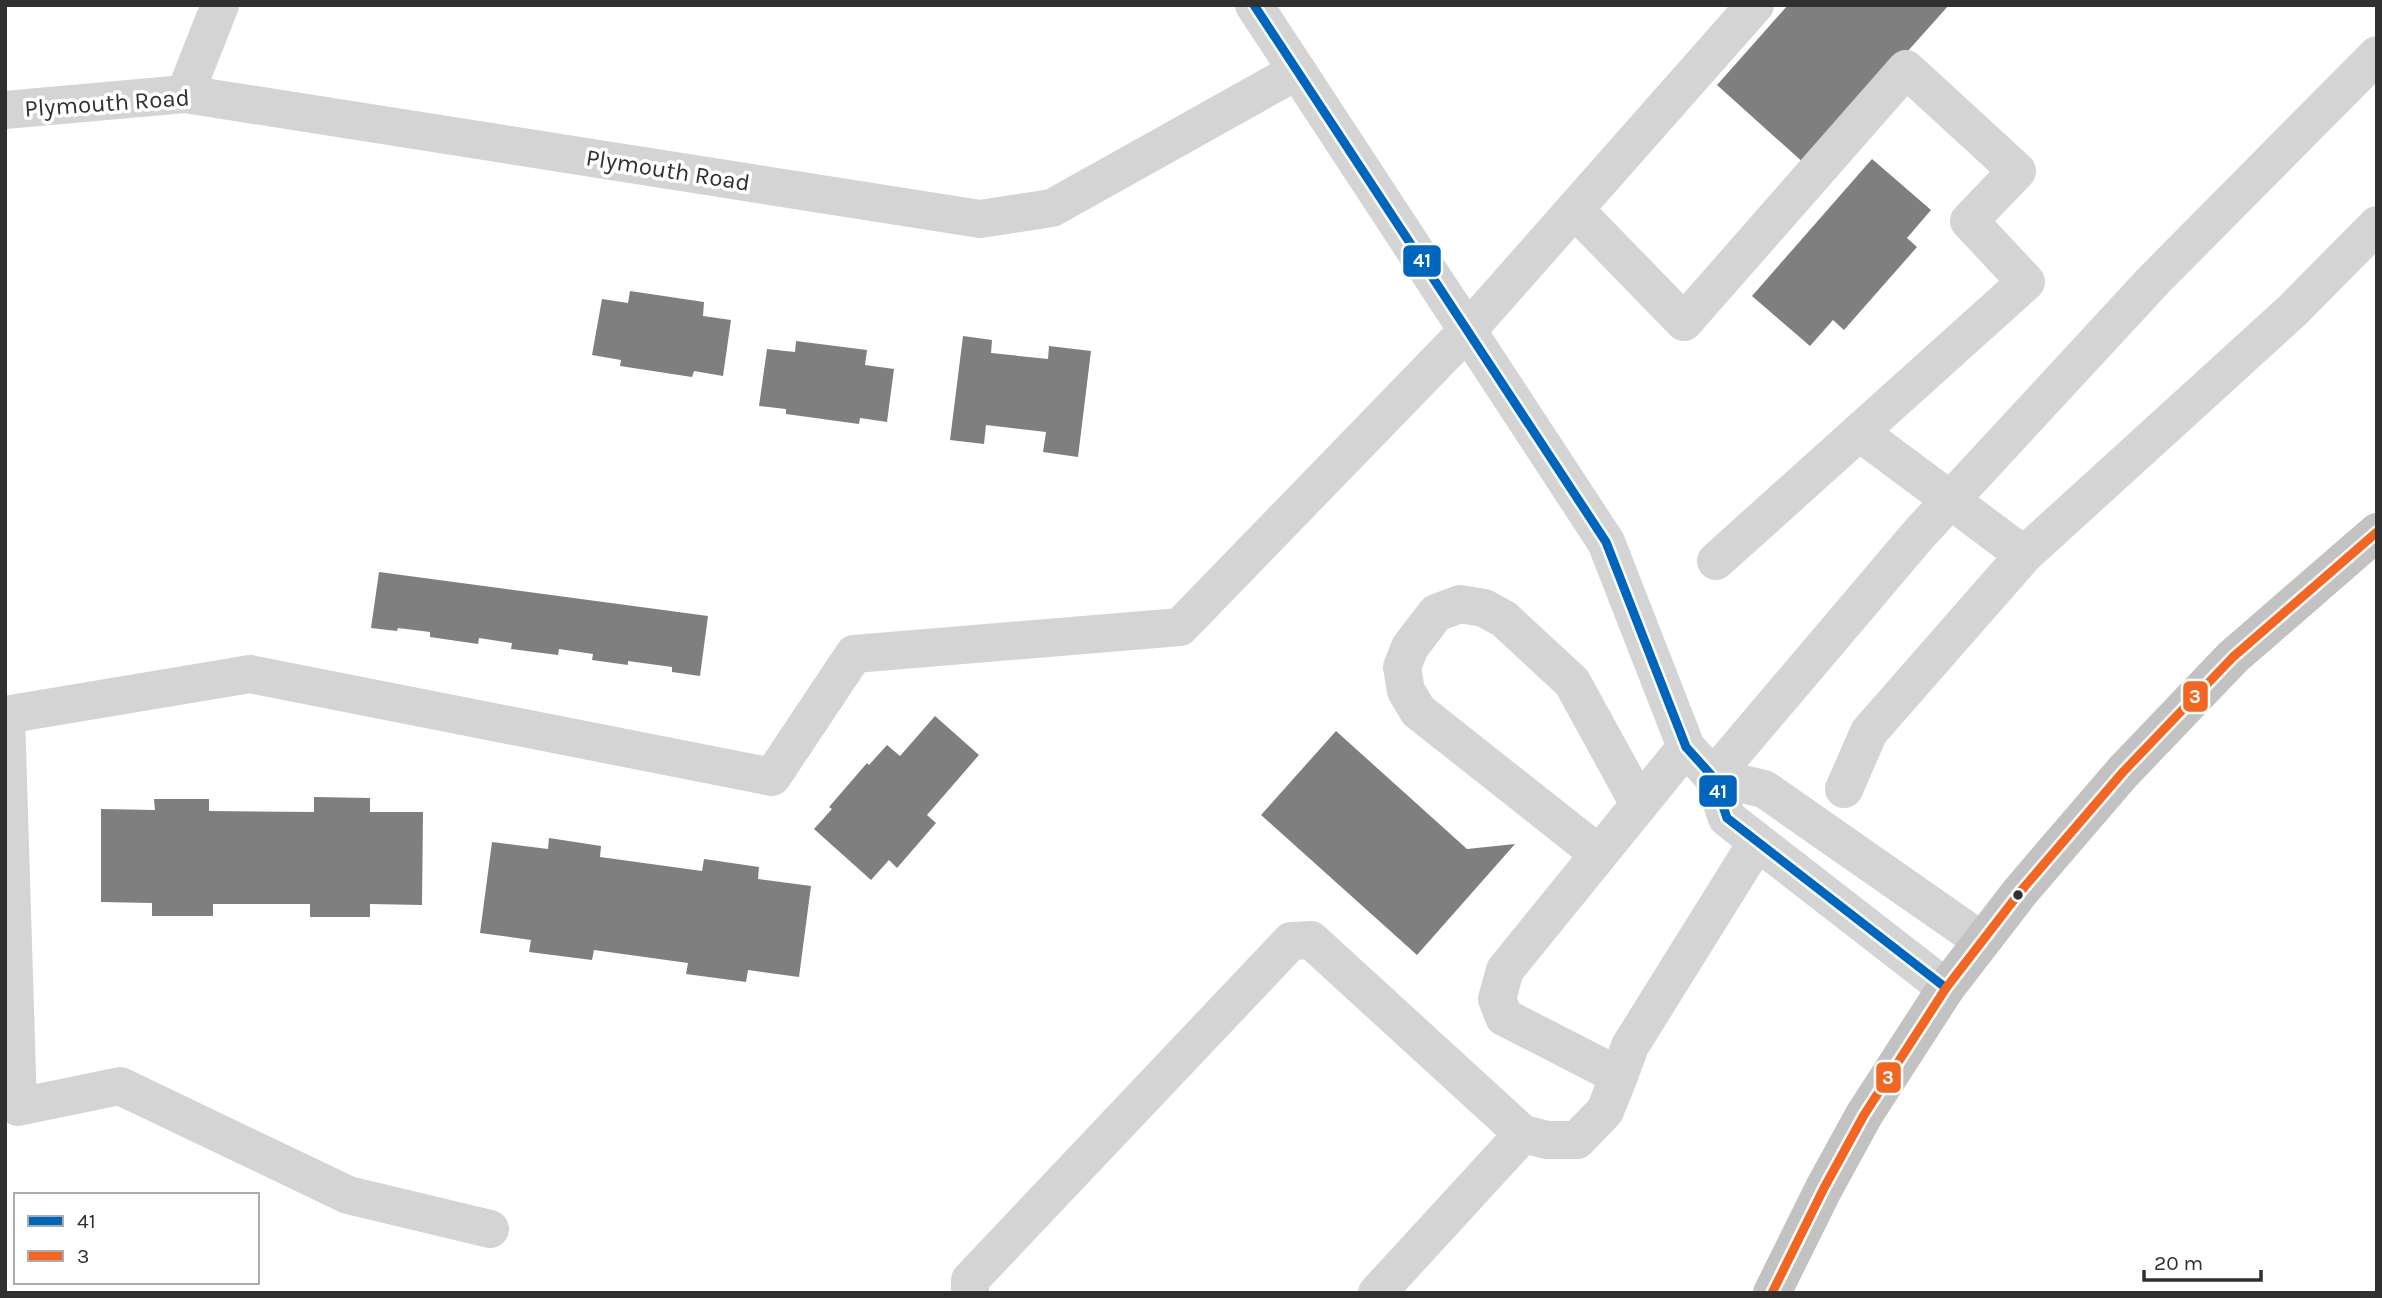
<svg xmlns="http://www.w3.org/2000/svg" width="2382" height="1298" viewBox="0 0 2382 1298" font-family="Karla,sans-serif">
	<style>
		.building { fill: #7f7f7f }
		.lines { fill: none; stroke-linecap: round; stroke-linejoin: round }
		.minor { stroke: #d4d4d4; stroke-width: 38 }
		.highway { stroke: #c2c2c2; stroke-width: 38 }
		.bus-1-casing { stroke: #fff; stroke-width: 14 }
		.bus-2-casing { stroke: #fff; stroke-width: 14 }
		.bus-1 { stroke: #0065bd; stroke-width: 9 }
		.bus-2 { stroke: #f26522; stroke-width: 9 }
		.bus-dot { fill: #303030; stroke: #fff; stroke-width: 2.5 }
		.labels { text-anchor: middle; stroke-width: 7; stroke-linejoin: round; paint-order: stroke }
		.street-label { font-size: 24px; fill: #303030; stroke: #fff }
		.line-badge { stroke: #fff; stroke-width: 2.5 }
		.badge-label { font-size: 19px; text-anchor: middle; font-weight: bold; fill: #fff }
	</style>
	<rect width="100%" height="100%" fill="#fff"/>
	<!-- building -->
	<g class="building">
		<path d="M 1788,5 L 1949,5 L 1806,165 L 1717,85 Z"/>
		<path d="M 1872,159 L 1931,210 L 1907,238 L 1917,247 L 1844,330 L 1833,320 L 1810,346 L 1752,296 Z"/>
		<path d="M 630,291 L 704,302 L 703,316 L 731,320 L 723,376 L 694,371 L 692,377 L 620,366 L 621,360 L 592,355 L 602,299 L 628,303 Z"/>
		<path d="M 963,336 L 992,340 L 991,353 L 1048,359 L 1049,346 L 1091,351 L 1078,457 L 1043,452 L 1046,432 L 986,425 L 984,444 L 950,440 Z"/>
		<path d="M 796,341 L 867,350 L 865,365 L 894,369 L 887,422 L 860,418 L 859,424 L 786,414 L 786,409 L 759,406 L 767,349 L 795,352 Z"/>
		<path d="M 379,572 L 708,616 L 700,676 L 672,672 L 672,667 L 628,661 L 628,665 L 592,660 L 593,654 L 559,649 L 558,655 L 511,649 L 512,643 L 479,638 L 478,644 L 430,637 L 430,632 L 398,628 L 397,631 L 371,628 Z"/>
		<path d="M 935,716 L 979,755 L 927,815 L 936,823 L 897,868 L 889,860 L 871,880 L 814,829 L 832,809 L 829,807 L 867,763 L 869,765 L 887,745 L 900,756 Z"/>
		<path d="M 1336,731 L 1467,849 L 1515,844 L 1417,955 L 1261,815 Z"/>
		<path d="M 314,797 L 370,798 L 370,812 L 423,812 L 422,905 L 370,904 L 370,917 L 310,917 L 310,904 L 213,904 L 213,916 L 152,916 L 152,903 L 101,902 L 101,809 L 155,810 L 154,799 L 209,799 L 209,811 L 314,812 Z"/>
		<path d="M 549,838 L 601,846 L 600,857 L 702,871 L 704,859 L 759,867 L 758,879 L 811,886 L 799,977 L 748,970 L 746,982 L 686,974 L 688,963 L 594,950 L 592,960 L 529,952 L 531,940 L 480,933 L 492,842 L 548,849 Z"/>
	</g>
	<g class="lines">
		<!-- minor -->
		<g class="minor">
			<path d="M 1254,5 L 1606,542 L 1686,747 L 1713,777 L 1727,818 L 1946,988"/>
			<path d="M 185,94 L 220,5"/>
			<path d="M 5,110 L 185,94 L 980,219 L 1052,208 L 1297,71"/>
			<path d="M 1575,210 L 1684,322 L 1906,69 L 2017,171 L 1969,221 L 2026,282 L 1716,561"/>
			<path d="M 1859,432 L 2024,555"/>
			<path d="M 5,715 L 250,674 L 772,777 L 854,654 L 1180,627 L 1467,331 L 1755,5"/>
			<path d="M 6,715 L 18,1107 L 120,1086 L 348,1195 L 490,1229"/>
			<path d="M 1686,747 L 1505,970 L 1497,999 L 1504,1017 L 1619,1076 L 1630,1046 L 1757,842"/>
			<path d="M 1713,777 L 1919,534 L 2154,280 L 2377,55"/>
			<path d="M 1713,777 L 1764,789 L 1982,941"/>
			<path d="M 1844,789 L 1869,732 L 2024,555 L 2293,310 L 2377,225"/>
			<path d="M 1599,854 L 1418,711 L 1406,691 L 1402,667 L 1410,647 L 1436,613 L 1460,604 L 1484,608 L 1504,619 L 1572,682 L 1639,804"/>
			<path d="M 970,1293 L 970,1280 L 1291,941 L 1311,940 L 1523,1134 L 1547,1140 L 1577,1140 L 1605,1111 L 1619,1076"/>
			<path d="M 1377,1293 L 1523,1134"/>
		</g>
		<!-- highway -->
		<path class="highway" d="M 1772,1293 L 1824,1188 L 1864,1115 L 1946,988 L 2020,892 L 2123,772 L 2233,657 L 2377,532"/>
		<defs>
			<path id="bus-1" d="M 1254,5 L 1606,542 L 1686,747 L 1713,777 L 1727,818 L 1946,988"/>
			<path id="bus-2" d="M 1772,1293 L 1824,1188 L 1864,1115 L 1946,988 L 2020,892 L 2123,772 L 2233,657 L 2377,532"/>
		</defs>
		<!-- bus-1 casing -->
		<use href="#bus-1" class="bus-1-casing"/>
		<!-- bus-2 casing -->
		<use href="#bus-2" class="bus-2-casing"/>
		<!-- bus-1 -->
		<use href="#bus-1" class="bus-1"/>
		<!-- bus-2 -->
		<use href="#bus-2" class="bus-2"/>
	</g>
	<!-- markers -->
	<circle class="bus-dot" cx="2018" cy="895" r="6"/>
	<g class="labels">
		<!-- street labels -->
		<g class="street-label">
			<text transform="translate(107 103) rotate(-4)" y="8">Plymouth Road</text>
			<text transform="translate(668 170) rotate(9)" y="8">Plymouth Road</text>
		</g>
	</g>
	<g class="line-badge">
		<rect x="1402" y="244" width="40" height="34" rx="7" fill="#0065bd"/>
		<rect x="2182" y="680" width="27" height="33" rx="7" fill="#f26522"/>
		<rect x="1698" y="774" width="40" height="34" rx="7" fill="#0065bd"/>
		<rect x="1875" y="1061" width="27" height="33" rx="7" fill="#f26522"/>
	</g>
	<g class="badge-label">
		<text x="1422" y="267">41</text>
		<text x="2195" y="703">3</text>
		<text x="1718" y="798">41</text>
		<text x="1888" y="1084">3</text>
	</g>
	<!-- border -->
	<rect width="2382" height="1298" fill="none" stroke="#303030" stroke-width="14"/>
	<!-- legend -->
	<rect x="14" y="1193" width="245" height="91" fill="#ffffff" stroke="#acacac" stroke-width="2"/>
	<rect x="28" y="1216" width="35" height="10" fill="#0065bd" stroke="#acacac" stroke-width="2"/>
	<text x="77" y="1228" font-size="21" fill="#303030">41</text>
	<rect x="28" y="1251" width="35" height="10" fill="#f26522" stroke="#acacac" stroke-width="2"/>
	<text x="77" y="1263" font-size="21" fill="#303030">3</text>
	<!-- scale -->
	<path d="M2144 1270v10h117v-10" fill="none" stroke="#303030" stroke-width="3.5"/>
	<text x="2154" y="1270" font-size="21" fill="#303030" stroke="#ffffff" stroke-width="5" paint-order="stroke">20 m</text>
</svg>
